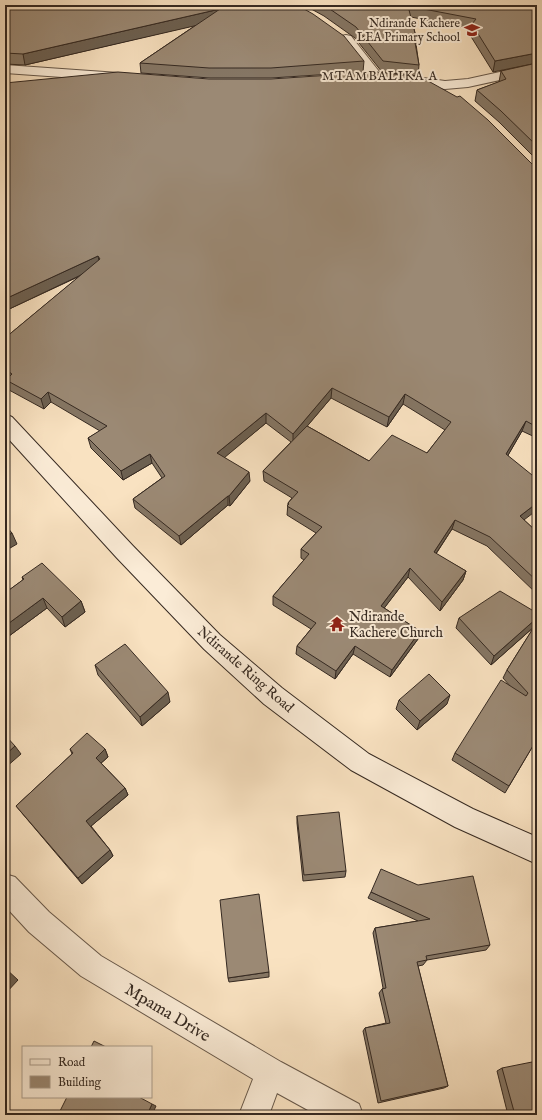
<svg xmlns="http://www.w3.org/2000/svg" width="542" height="1120" viewBox="0 0 542 1120" font-family="'IM FELL English',serif">
	<style>
		.lines { fill: none; stroke-linecap: round; stroke-linejoin: round }
		.street-casing { stroke: #665749; stroke-width: 2 }
		.secondary-casing { stroke: #352921; stroke-width: 2 }
		.street { fill: #fbecd7; fill-rule: evenodd }
		.secondary { fill: #fbecd7; fill-rule: evenodd }
		.wall { fill: #857664; stroke: #352921; fill-rule: evenodd }
		.shaded-wall { fill: #6c6051; stroke: #352921 }
		.building { fill: #9b8974; stroke: #352921 }
		.labels { text-anchor: middle; stroke-width: 4; stroke-linejoin: round; paint-order: stroke }
		.far-poi-label { font-size: 12px; fill: #352921; stroke: #fbecd7; text-anchor: end }
		.far-quarter-label { font-size: 13px; letter-spacing: 1px; fill: #352921; stroke: #fbecd7 }
		.poi-label { font-size: 14px; fill: #352921; stroke: #fbecd7; text-anchor: start }
		.street-label { font-size: 14px; fill: #352921; stroke: #fbecd7 }
		.near-street-label { font-size: 17px; fill: #352921; stroke: #fbecd7 }
	</style>
	<rect width="100%" height="100%" fill="#f9e2c1"/>
	<filter id="stains"><feTurbulence type="fractalNoise" baseFrequency=".005" numOctaves="4"/><feColorMatrix values="0 0 0 0 .2 0 0 0 0 .09 0 0 0 0 .02 0 0 0 .5 -.17"/></filter>
	<radialGradient id="worn" r=".72"><stop offset=".6" stop-color="#630" stop-opacity="0"/><stop offset="1" stop-color="#630" stop-opacity=".3"/></radialGradient>
	<g class="lines">
		<defs>
			<g id="street">
				<path d="M 346,35 L 351,36 L 381,74 L 383,77 L 381,80 L 376,81 L 371,80 L 341,42 L 339,39 L 341,36 Z"/>
				<path d="M 537,64 L 537,72 L 468,87 L 445,89 L 402,83 L 397,82 L 395,79 L 397,76 L 402,75 L 445,81 L 468,79 Z"/>
				<path d="M 5,65 L 119,73 L 124,74 L 126,77 L 124,80 L 119,81 L 5,73 Z"/>
				<path d="M 5,874 L 15,877 L 49,912 L 101,956 L 281,1062 L 359,1104 L 363,1115 L 317,1115 L 277,1093 L 269,1115 L 239,1115 L 253,1079 L 81,976 L 29,932 L 5,906 Z"/>
			</g>
			<path id="secondary" d="M 5,414 L 12,417 L 133,546 L 220,635 L 282,688 L 369,754 L 473,809 L 537,837 L 537,864 L 455,827 L 351,770 L 264,704 L 204,649 L 117,558 L 5,435 Z"/>
		</defs>
		<!-- street casing -->
		<use href="#street" class="street-casing"/>
		<!-- secondary casing -->
		<use href="#secondary" class="secondary-casing"/>
		<!-- street -->
		<use href="#street" class="street"/>
		<!-- secondary -->
		<use href="#secondary" class="secondary"/>
	</g>
	<!-- wall -->
	<g class="wall">
		<path d="M 5,5 L 297,5 L 364,61 L 363,72 L 271,78 L 210,78 L 141,73 L 140,63 L 196,25 L 25,65 L 5,64 Z"/>
		<path d="M 304,5 L 537,5 L 493,72 L 470,35 L 471,29 L 411,17 L 416,37 L 416,44 L 419,65 L 418,76 L 382,72 L 355,38 L 324,16 Z"/>
		<path d="M 537,63 L 537,160 L 499,122 L 475,101 L 477,90 L 499,82 L 501,71 Z"/>
		<path d="M 5,83 L 533,165 L 537,167 L 537,438 L 522,431 L 508,455 L 524,520 L 537,532 L 537,594 L 487,546 L 452,529 L 436,554 L 466,571 L 463,580 L 440,611 L 408,577 L 384,608 L 420,631 L 418,639 L 390,677 L 353,654 L 335,679 L 296,654 L 297,646 L 311,629 L 273,605 L 273,596 L 304,560 L 301,558 L 301,549 L 316,533 L 287,515 L 288,503 L 292,498 L 264,481 L 263,471 L 291,442 L 266,423 L 224,457 L 250,481 L 230,506 L 228,505 L 181,545 L 135,508 L 133,499 L 162,478 L 152,463 L 123,480 L 91,448 L 88,438 L 100,431 L 51,402 L 44,409 L 9,390 L 6,380 L 7,379 L 5,378 L 5,338 L 80,276 L 5,311 ZM 331,398 L 387,427 L 403,404 L 445,430 L 427,453 L 369,461 L 307,426 Z"/>
		<path d="M 22,577 L 81,601 L 85,612 L 65,627 L 47,608 L 9,636 L 5,632 L 5,593 L 23,580 Z"/>
		<path d="M 537,613 L 537,739 L 505,793 L 452,760 L 455,753 L 510,686 L 503,678 L 507,670 L 534,627 L 491,665 L 456,628 L 459,618 Z"/>
		<path d="M 95,665 L 170,702 L 142,726 L 98,675 Z"/>
		<path d="M 399,700 L 447,704 L 417,730 L 396,709 Z"/>
		<path d="M 70,749 L 105,749 L 108,757 L 101,763 L 125,788 L 128,795 L 91,826 L 110,850 L 113,856 L 82,884 L 21,812 L 16,806 L 72,754 Z"/>
		<path d="M 297,816 L 346,871 L 345,877 L 303,881 L 297,823 Z"/>
		<path d="M 371,892 L 490,945 L 486,950 L 427,960 L 423,965 L 418,966 L 448,1086 L 444,1088 L 378,1103 L 363,1031 L 365,1028 L 386,1023 L 379,993 L 382,989 L 383,988 L 373,933 L 375,928 L 418,921 L 368,898 Z"/>
		<path d="M 269,972 L 269,977 L 229,982 L 228,978 Z"/>
		<path d="M 502,1068 L 537,1115 L 508,1115 L 497,1071 Z"/>
	</g>
	<!-- shaded-wall -->
	<g class="shaded-wall">
		<path d="M 220,9 L 220,20 L 25,65 L 23,54 Z"/>
		<path d="M 537,53 L 537,63 L 493,72 L 495,61 Z"/>
		<path d="M 98,256 L 100,266 L 5,311 L 5,299 Z"/>
		<path d="M 332,388 L 331,398 L 293,443 L 293,434 Z"/>
		<path d="M 48,392 L 51,402 L 44,409 L 41,399 Z"/>
		<path d="M 405,394 L 403,404 L 387,427 L 389,417 Z"/>
		<path d="M 266,413 L 266,423 L 218,463 L 217,453 Z"/>
		<path d="M 526,421 L 522,431 L 503,464 L 506,454 Z"/>
		<path d="M 150,454 L 152,463 L 123,480 L 121,471 Z"/>
		<path d="M 249,472 L 250,481 L 230,506 L 229,496 Z"/>
		<path d="M 228,496 L 228,505 L 181,545 L 179,536 Z"/>
		<path d="M 537,503 L 537,510 L 516,526 L 520,516 Z"/>
		<path d="M 455,520 L 452,529 L 431,561 L 434,552 Z"/>
		<path d="M 12,533 L 17,544 L 5,551 L 5,537 Z"/>
		<path d="M 410,568 L 408,577 L 379,615 L 381,606 Z"/>
		<path d="M 466,571 L 463,580 L 440,611 L 442,602 Z"/>
		<path d="M 43,598 L 47,608 L 9,636 L 5,627 L 5,626 Z"/>
		<path d="M 81,601 L 85,612 L 65,627 L 62,617 Z"/>
		<path d="M 537,618 L 537,623 L 536,625 L 491,665 L 494,656 Z"/>
		<path d="M 420,631 L 418,639 L 390,677 L 392,670 Z"/>
		<path d="M 355,646 L 353,654 L 335,679 L 336,671 Z"/>
		<path d="M 168,692 L 170,702 L 142,726 L 140,717 Z"/>
		<path d="M 450,695 L 447,704 L 417,730 L 420,721 Z"/>
		<path d="M 15,746 L 21,754 L 5,768 L 5,755 Z"/>
		<path d="M 105,749 L 108,757 L 99,765 L 96,758 Z"/>
		<path d="M 125,788 L 128,795 L 90,827 L 86,821 Z"/>
		<path d="M 110,850 L 113,856 L 82,884 L 78,878 Z"/>
		<path d="M 5,968 L 18,980 L 5,994 Z"/>
		<path d="M 152,1104 L 156,1106 L 152,1115 L 147,1115 Z"/>
	</g>
	<!-- building -->
	<g class="building">
		<path d="M 5,5 L 297,5 L 313,14 L 344,36 L 364,61 L 271,68 L 209,68 L 140,63 L 220,9 L 23,54 L 5,53 Z"/>
		<path d="M 324,5 L 537,5 L 537,53 L 495,61 L 472,24 L 476,19 L 408,6 L 416,37 L 414,37 L 419,65 L 383,61 L 356,27 Z"/>
		<path d="M 537,63 L 537,146 L 501,111 L 477,90 L 506,79 L 501,71 Z"/>
		<path d="M 118,72 L 209,79 L 271,79 L 377,72 L 421,77 L 457,97 L 460,96 L 488,120 L 533,165 L 537,167 L 537,427 L 526,421 L 506,454 L 537,479 L 537,503 L 520,516 L 537,532 L 537,581 L 490,537 L 455,520 L 434,552 L 466,571 L 442,602 L 410,568 L 381,606 L 420,631 L 392,670 L 355,646 L 336,671 L 297,646 L 316,623 L 273,596 L 309,554 L 301,549 L 322,527 L 287,506 L 289,504 L 288,503 L 298,492 L 263,471 L 307,426 L 369,461 L 392,435 L 427,453 L 451,422 L 405,394 L 389,417 L 332,388 L 293,434 L 266,413 L 217,453 L 249,472 L 229,496 L 228,496 L 179,536 L 133,499 L 165,476 L 150,454 L 121,471 L 88,438 L 107,426 L 48,392 L 41,399 L 6,380 L 12,374 L 5,369 L 5,338 L 100,259 L 98,256 L 5,299 L 5,83 Z"/>
		<path d="M 5,525 L 12,533 L 5,537 Z"/>
		<path d="M 42,563 L 81,601 L 62,617 L 43,598 L 5,626 L 5,593 L 24,579 L 22,577 Z"/>
		<path d="M 500,591 L 537,613 L 537,618 L 494,656 L 459,618 Z"/>
		<path d="M 537,622 L 537,739 L 509,786 L 455,753 L 501,680 L 526,696 L 528,693 L 507,670 Z"/>
		<path d="M 125,644 L 168,692 L 140,717 L 95,665 Z"/>
		<path d="M 429,674 L 450,695 L 420,721 L 399,700 Z"/>
		<path d="M 87,733 L 105,749 L 96,758 L 125,788 L 86,821 L 110,850 L 78,878 L 16,806 L 73,753 L 70,749 Z"/>
		<path d="M 5,735 L 15,746 L 5,755 Z"/>
		<path d="M 339,812 L 346,871 L 304,875 L 297,816 Z"/>
		<path d="M 381,869 L 418,885 L 473,876 L 490,945 L 426,956 L 427,960 L 417,962 L 448,1086 L 381,1101 L 365,1028 L 390,1023 L 382,989 L 386,988 L 375,928 L 430,919 L 371,892 Z"/>
		<path d="M 259,894 L 269,972 L 228,978 L 220,900 Z"/>
		<path d="M 5,970 L 9,974 L 5,979 Z"/>
		<path d="M 94,1041 L 106,1047 L 91,1047 Z"/>
		<path d="M 537,1061 L 537,1115 L 536,1115 L 536,1113 L 528,1115 L 515,1115 L 502,1068 Z"/>
		<path d="M 67,1097 L 139,1097 L 152,1104 L 147,1115 L 58,1115 Z"/>
	</g>
	<!-- icons -->
	<defs>
		<symbol id="school-bare" viewBox="-9 -9 18 18"><path d="M0-5L7-2L0 1L-7-2ZM-4 1L0 2.5L4 1V4Q0 6-4 4Z" fill="#8f2418" stroke="#fbecd7" stroke-width="2.5" paint-order="stroke"/></symbol>
		<symbol id="temple-bare" viewBox="-9 -9 18 18"><path d="M0-6L5-2H3V0L6.5 2.5H4V6H1.5V3h-3V6H-4V2.5H-6.5L-3 0V-2H-5Z" fill="#8f2418" stroke="#fbecd7" stroke-width="2.5" paint-order="stroke"/></symbol>
	</defs>
	<g fill-rule="evenodd">
		<use href="#school-bare" x="461" y="19" width="22" height="22"/>
		<use href="#temple-bare" x="326" y="613" width="22" height="22"/>
	</g>
	<g class="labels">
		<!-- far-poi labels -->
		<g class="far-poi-label">
			<text x="460" y="27">Ndirande Kachere<tspan x="460" dy="14">LEA Primary School</tspan></text>
		</g>
		<!-- far-quarter labels -->
		<g class="far-quarter-label">
			<text x="380" y="80">MTAMBALIKA A</text>
		</g>
		<!-- poi labels -->
		<g class="poi-label">
			<text x="349" y="621">Ndirande<tspan x="349" dy="16">Kachere Church</tspan></text>
		</g>
		<!-- street labels -->
		<g class="street-label">
			<text transform="translate(246 669) rotate(41)" y="5">Ndirande Ring Road</text>
		</g>
		<!-- near-street labels -->
		<g class="near-street-label">
			<text transform="translate(168 1012) rotate(31)" y="6">Mpama Drive</text>
		</g>
	</g>
	<!-- margin -->
	<rect width="542" height="1120" fill="none" stroke="#f9e2c1" stroke-width="20"/>
	<rect x="6" y="6" width="530" height="1108" fill="none" stroke="#352921" stroke-width="2"/>
	<rect x="10" y="10" width="522" height="1100" fill="none" stroke="#352921"/>
	<!-- legend -->
	<rect x="22" y="1046" width="130" height="52" fill="#fbecd7" stroke="#ac9e8e"/>
	<rect x="30" y="1059" width="20" height="6" fill="#fbecd7" stroke="#ac9e8e"/>
	<text x="58" y="1066" font-size="12" fill="#352921">Road</text>
	<rect x="30" y="1076" width="20" height="12" fill="#9b8974" stroke="#ac9e8e"/>
	<text x="58" y="1086" font-size="12" fill="#352921">Building</text>
	<rect width="100%" height="100%" filter="url(#stains)"/>
	<rect width="100%" height="100%" fill="url(#worn)"/>
</svg>
